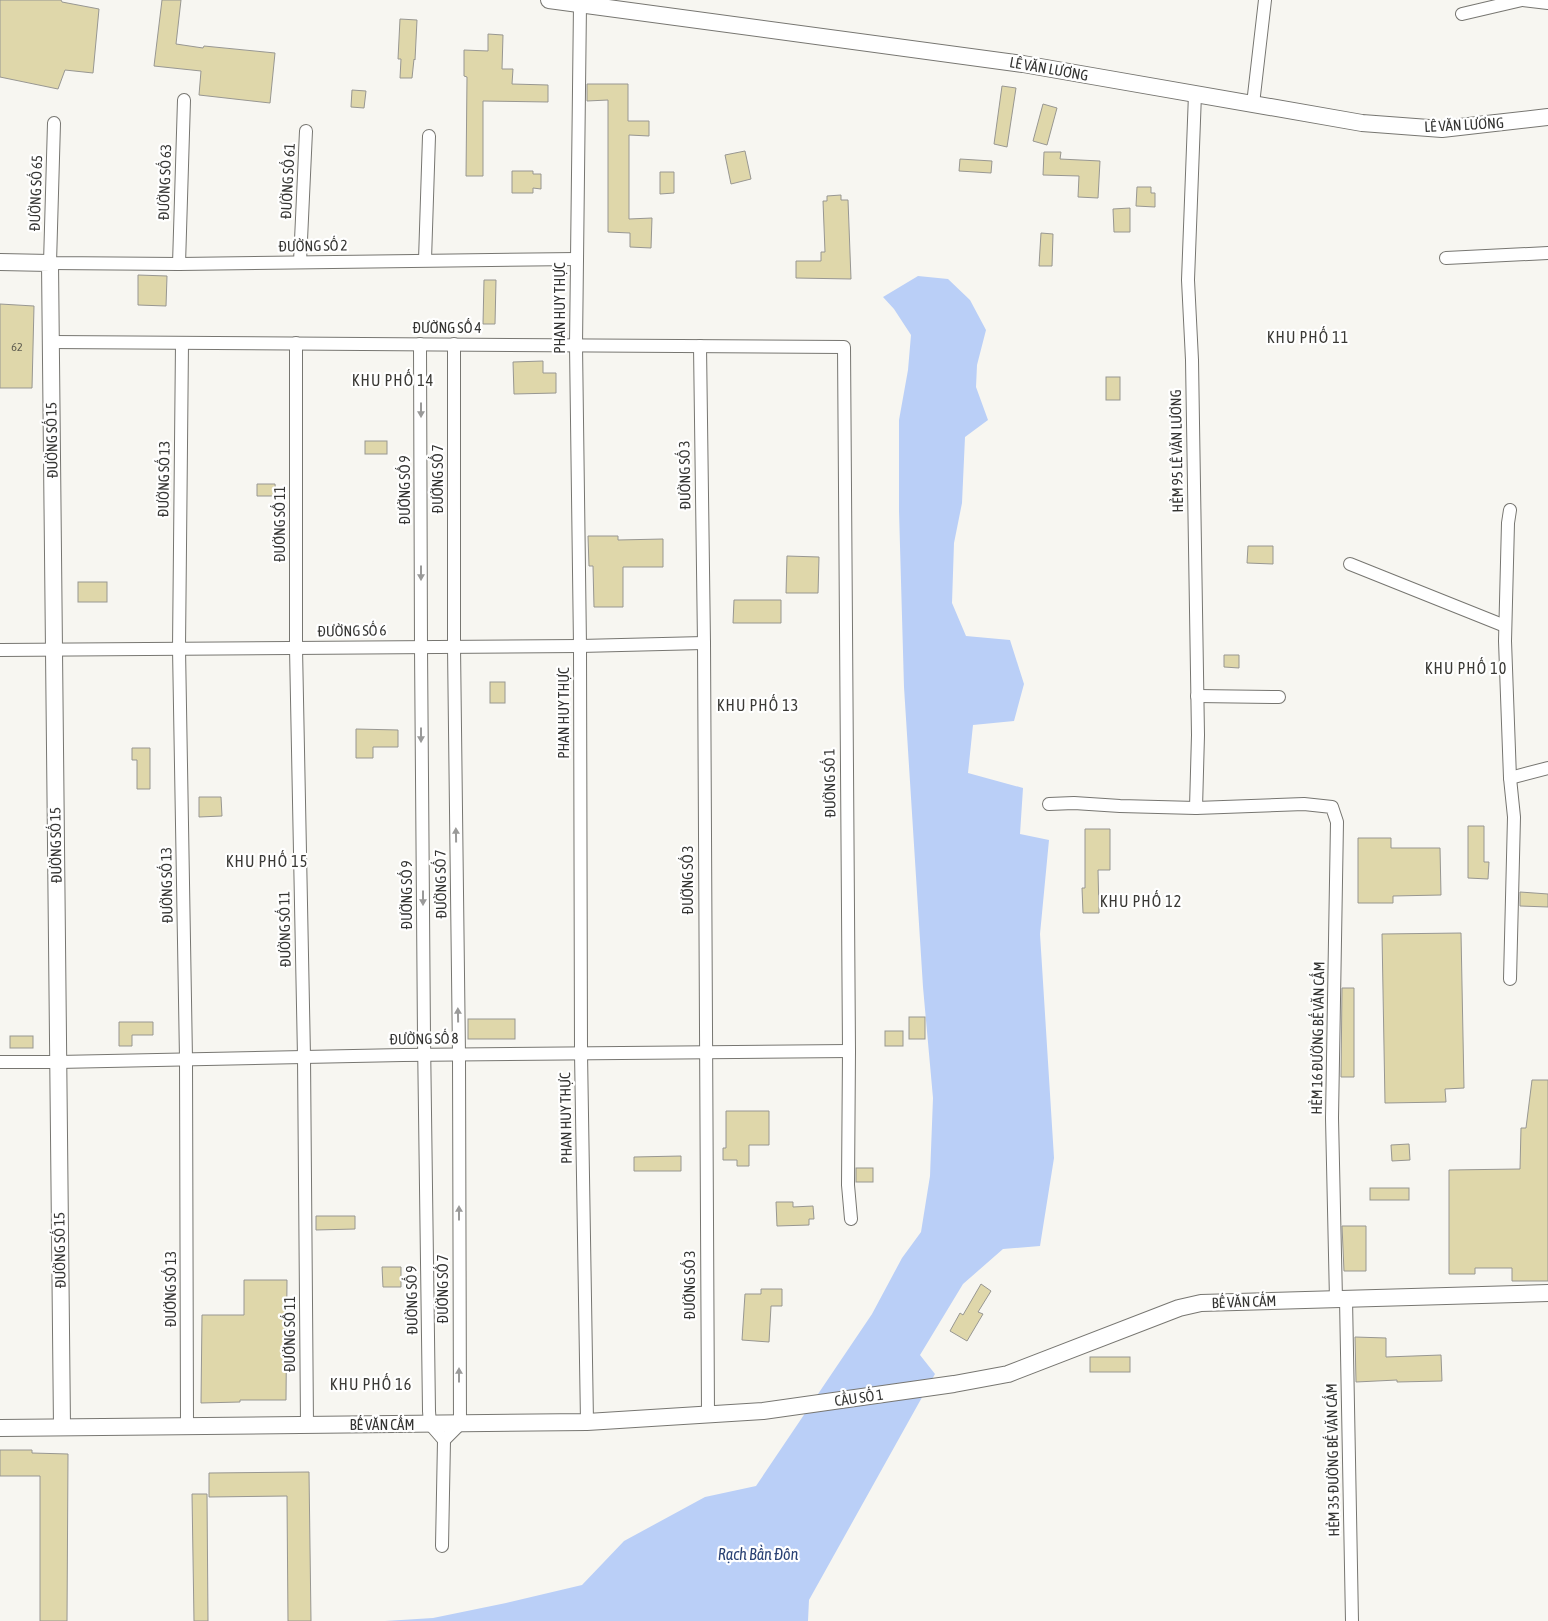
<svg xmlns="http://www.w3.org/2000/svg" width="1548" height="1621" viewBox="0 0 1548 1621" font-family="'Asap Condensed',sans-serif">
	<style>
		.water { fill: #bacff7 }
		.building { fill: #dfd7aa; stroke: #989792 }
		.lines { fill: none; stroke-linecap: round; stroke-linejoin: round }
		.minor-casing { stroke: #777671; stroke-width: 14 }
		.tertiary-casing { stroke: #777671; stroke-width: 18 }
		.minor { stroke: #fff; stroke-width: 12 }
		.tertiary { stroke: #fff; stroke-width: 16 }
		.oneway { fill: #9a9a99 }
		.labels { text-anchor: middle; stroke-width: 4.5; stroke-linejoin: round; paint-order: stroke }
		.number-label { font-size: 12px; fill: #605e51 }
		.street-label { font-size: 15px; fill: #353533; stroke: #fff }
		.neighbourhood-label { font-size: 16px; letter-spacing: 1px; fill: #3a3935; stroke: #fff }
		.water-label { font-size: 16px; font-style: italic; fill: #2a4274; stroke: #fff }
	</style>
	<rect width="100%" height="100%" fill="#f7f6f1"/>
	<!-- water -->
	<path class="water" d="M 918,276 L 948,279 L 970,300 L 986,330 L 977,365 L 976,387 L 988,420 L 965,437 L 962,503 L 954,543 L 952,603 L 966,636 L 1010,640 L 1024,684 L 1014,721 L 973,725 L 968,773 L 1023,788 L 1020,834 L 1049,840 L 1040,934 L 1054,1158 L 1040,1246 L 1003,1249 L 963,1284 L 920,1355 L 935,1374 L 809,1600 L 808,1621 L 385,1621 L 433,1618 L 506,1603 L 582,1585 L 624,1541 L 705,1497 L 756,1486 L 872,1314 L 902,1258 L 921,1232 L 930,1176 L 933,1098 L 923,987 L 904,687 L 899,511 L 899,420 L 908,370 L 911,335 L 894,309 L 883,297 Z"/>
	<!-- building -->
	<g class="building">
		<path d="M 0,0 L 61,0 L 62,2 L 99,9 L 93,73 L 65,70 L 58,89 L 0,77 Z"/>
		<path d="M 162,0 L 181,0 L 176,44 L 203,48 L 204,46 L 275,53 L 270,103 L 199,95 L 201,71 L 154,66 Z"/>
		<path d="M 400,19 L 417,20 L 415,60 L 414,59 L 412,78 L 400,78 L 401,59 L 398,59 Z"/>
		<path d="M 488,34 L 503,35 L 502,69 L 513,69 L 512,84 L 548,85 L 548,102 L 483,101 L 483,176 L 466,176 L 467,77 L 464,76 L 464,50 L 488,51 Z"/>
		<path d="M 587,84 L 628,84 L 628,121 L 649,121 L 649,136 L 629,135 L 629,219 L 652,218 L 651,248 L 630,247 L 630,233 L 608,232 L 608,100 L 587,101 Z"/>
		<path d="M 1002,86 L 1016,88 L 1007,147 L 994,144 Z"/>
		<path d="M 352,90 L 366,91 L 364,108 L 351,107 Z"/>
		<path d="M 1043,104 L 1057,108 L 1047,145 L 1033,141 Z"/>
		<path d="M 745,151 L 751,179 L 731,184 L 725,155 Z"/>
		<path d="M 1044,152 L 1061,152 L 1060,159 L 1100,161 L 1098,198 L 1078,197 L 1079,176 L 1043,175 Z"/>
		<path d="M 960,159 L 992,161 L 991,173 L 959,171 Z"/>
		<path d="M 512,171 L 533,171 L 533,174 L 541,174 L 541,189 L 533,188 L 533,193 L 512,193 Z"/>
		<path d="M 660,172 L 674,172 L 674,193 L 660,194 Z"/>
		<path d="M 1137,187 L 1151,187 L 1151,193 L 1155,193 L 1155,207 L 1136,206 Z"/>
		<path d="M 841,195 L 841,200 L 848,200 L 851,279 L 796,278 L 796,261 L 821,261 L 821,252 L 825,252 L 823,201 L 827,201 L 827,196 Z"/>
		<path d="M 1130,208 L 1130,232 L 1114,232 L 1113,209 Z"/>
		<path d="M 1041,233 L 1053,234 L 1052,266 L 1039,266 Z"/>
		<path d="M 138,275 L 167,276 L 166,306 L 138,305 Z"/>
		<path d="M 484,280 L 496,280 L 495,324 L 483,324 Z"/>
		<path d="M 0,304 L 34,306 L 32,388 L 0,388 Z"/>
		<path d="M 543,361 L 543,373 L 556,373 L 556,393 L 514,394 L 513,362 Z"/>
		<rect x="1106" y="377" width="14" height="23"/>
		<rect x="365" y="441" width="22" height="13"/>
		<path d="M 257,484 L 275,484 L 276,496 L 257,496 Z"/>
		<path d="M 588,536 L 618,536 L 618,540 L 663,539 L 663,567 L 623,567 L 623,607 L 594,607 L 593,566 L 589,566 Z"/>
		<path d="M 1248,546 L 1273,546 L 1273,564 L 1247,563 Z"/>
		<path d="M 787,556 L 819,557 L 818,593 L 786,593 Z"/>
		<rect x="78" y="582" width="29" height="20"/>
		<path d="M 734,600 L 781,600 L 781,623 L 733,623 Z"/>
		<path d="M 1224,655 L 1239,655 L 1239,668 L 1224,667 Z"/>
		<rect x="490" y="682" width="15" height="21"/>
		<path d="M 356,729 L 398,730 L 398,747 L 373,747 L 373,758 L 356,758 Z"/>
		<path d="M 132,748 L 150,748 L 150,789 L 137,789 L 137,760 L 132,760 Z"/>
		<path d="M 199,797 L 221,797 L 222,816 L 199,817 Z"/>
		<path d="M 1468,826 L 1484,826 L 1484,862 L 1489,862 L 1488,879 L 1468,878 Z"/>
		<path d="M 1085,829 L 1110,829 L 1110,870 L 1098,870 L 1099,913 L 1083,913 L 1082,888 L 1085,888 Z"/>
		<path d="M 1358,838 L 1391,838 L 1391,848 L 1440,848 L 1441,895 L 1393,896 L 1393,903 L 1358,903 Z"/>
		<path d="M 1520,892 L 1548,894 L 1548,907 L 1520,906 Z"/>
		<path d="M 1461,933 L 1464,1088 L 1445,1089 L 1446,1102 L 1385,1103 L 1382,934 Z"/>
		<path d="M 1342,988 L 1354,988 L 1354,1077 L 1341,1077 Z"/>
		<rect x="909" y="1017" width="16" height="22"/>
		<rect x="468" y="1019" width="47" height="20"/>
		<path d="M 119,1022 L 153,1022 L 153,1035 L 132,1035 L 132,1046 L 119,1046 Z"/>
		<rect x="885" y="1031" width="18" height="15"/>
		<rect x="10" y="1036" width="23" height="12"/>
		<path d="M 1532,1080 L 1548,1080 L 1548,1281 L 1512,1281 L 1512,1268 L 1475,1268 L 1475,1274 L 1449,1274 L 1449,1170 L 1520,1169 L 1521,1128 L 1526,1128 Z"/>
		<path d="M 726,1111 L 769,1111 L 769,1145 L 749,1145 L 749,1166 L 737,1166 L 737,1160 L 723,1160 L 723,1148 L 726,1148 Z"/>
		<path d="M 1409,1144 L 1410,1160 L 1392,1161 L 1391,1145 Z"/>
		<path d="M 681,1156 L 681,1171 L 634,1171 L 634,1157 Z"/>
		<rect x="856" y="1168" width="17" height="14"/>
		<rect x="1370" y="1188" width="39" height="12"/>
		<path d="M 776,1202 L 793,1202 L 793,1207 L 813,1206 L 814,1219 L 809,1219 L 809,1225 L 777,1226 Z"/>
		<path d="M 316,1216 L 355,1216 L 355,1229 L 316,1230 Z"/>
		<path d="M 1342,1226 L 1366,1226 L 1366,1271 L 1344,1271 Z"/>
		<path d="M 382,1267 L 401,1267 L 401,1287 L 383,1287 Z"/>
		<path d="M 244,1280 L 287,1280 L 286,1400 L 240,1400 L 240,1402 L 201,1403 L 202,1315 L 244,1315 Z"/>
		<path d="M 981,1284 L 991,1291 L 978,1312 L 983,1314 L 967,1341 L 950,1331 L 960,1313 L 963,1315 Z"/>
		<path d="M 761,1289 L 782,1289 L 782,1306 L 771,1306 L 769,1342 L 742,1340 L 745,1294 L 761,1294 Z"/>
		<path d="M 1355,1337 L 1386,1338 L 1386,1357 L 1441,1355 L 1442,1381 L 1397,1382 L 1397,1380 L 1356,1382 Z"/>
		<rect x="1090" y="1357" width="40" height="15"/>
		<path d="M 0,1450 L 32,1450 L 32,1453 L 68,1454 L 67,1621 L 40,1621 L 40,1476 L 0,1476 Z"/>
		<path d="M 309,1472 L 311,1621 L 288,1621 L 287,1496 L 209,1497 L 209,1473 Z"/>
		<path d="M 192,1494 L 207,1494 L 208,1621 L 194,1621 Z"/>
	</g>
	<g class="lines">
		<defs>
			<g id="minor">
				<path d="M 1523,0 L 1548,3"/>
				<path d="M 580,4 L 576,345 L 580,646 L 581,1053 L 587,1422"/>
				<path d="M 1462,14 L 1522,0"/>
				<path d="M 1195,94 L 1188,280 L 1192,360 L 1198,735 L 1196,808"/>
				<path d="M 1253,104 L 1265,0"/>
				<path d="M 54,123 L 50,263 L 179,264 L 577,259"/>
				<path d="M 1446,258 L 1548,253"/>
				<path d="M 425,260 L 429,136"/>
				<path d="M 300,262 L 306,131"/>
				<path d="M 179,264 L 184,100"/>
				<path d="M 51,342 L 844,347 L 849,1051 L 848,1185 L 851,1219"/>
				<path d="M 182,343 L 179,648 L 186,1059 L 187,1426"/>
				<path d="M 296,343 L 296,648 L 304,1057 L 307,1425"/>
				<path d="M 420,344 L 421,647 L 424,1038 L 429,1411 L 430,1424 L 444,1440 L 442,1546"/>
				<path d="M 700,346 L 704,643 L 708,1414"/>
				<path d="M 1510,510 L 1508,523 L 1505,641 L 1510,778 L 1514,817 L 1510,979"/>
				<path d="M 1350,564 L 1505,626"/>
				<path d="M 0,650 L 580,646 L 704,643"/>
				<path d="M 1197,696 L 1279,697"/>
				<path d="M 1510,778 L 1548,768"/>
				<path d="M 1049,804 L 1074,803 L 1120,806 L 1196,808 L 1304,804 L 1332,807 L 1337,822 L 1332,1118 L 1336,1300"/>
				<path d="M 0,1062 L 58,1062 L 403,1055 L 849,1051"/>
				<path d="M 1346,1299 L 1352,1621"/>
				<path d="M 444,1440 L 460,1424 L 459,1055 L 454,647 L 454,344"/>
			</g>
			<g id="tertiary">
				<path d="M 549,0 L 1023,64 L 1362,123 L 1442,129 L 1548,117"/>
				<path d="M 0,262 L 50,263 L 62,1427"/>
				<path d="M 0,1428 L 587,1422 L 763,1411 L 954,1384 L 1008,1374 L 1179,1308 L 1201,1303 L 1548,1293"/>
			</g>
		</defs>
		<!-- minor casing -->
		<use href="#minor" class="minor-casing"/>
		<!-- tertiary casing -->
		<use href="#tertiary" class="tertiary-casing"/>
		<!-- minor -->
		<use href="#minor" class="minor"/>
		<!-- tertiary -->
		<use href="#tertiary" class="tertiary"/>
	</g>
	<!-- one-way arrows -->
	<defs><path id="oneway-solid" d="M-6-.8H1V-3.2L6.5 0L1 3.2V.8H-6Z" transform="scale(1.25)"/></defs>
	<g class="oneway">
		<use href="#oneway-solid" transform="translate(421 410) rotate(90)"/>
		<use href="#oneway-solid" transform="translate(421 573) rotate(90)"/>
		<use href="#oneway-solid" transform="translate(421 735) rotate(90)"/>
		<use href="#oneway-solid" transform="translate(456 835) rotate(-91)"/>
		<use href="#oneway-solid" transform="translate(423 898) rotate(90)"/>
		<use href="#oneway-solid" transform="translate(458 1015) rotate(-91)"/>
		<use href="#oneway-solid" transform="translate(459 1213) rotate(-90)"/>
		<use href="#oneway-solid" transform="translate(459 1375) rotate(-90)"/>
	</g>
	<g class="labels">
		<!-- number labels -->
		<g class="number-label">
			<text x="17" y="351">62</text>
		</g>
		<!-- street labels -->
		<g class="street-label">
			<text transform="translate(1049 69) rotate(10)" y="5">LÊ VĂN LƯƠNG</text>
			<text transform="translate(1464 125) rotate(-3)" y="5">LÊ VĂN LƯƠNG</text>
			<text transform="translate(288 181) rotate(-87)" y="5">ĐƯỜNG SỐ 61</text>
			<text transform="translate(165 182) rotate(-88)" y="5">ĐƯỜNG SỐ 63</text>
			<text transform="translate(36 193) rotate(-88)" y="5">ĐƯỜNG SỐ 65</text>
			<text transform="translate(313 246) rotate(-1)" y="5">ĐƯỜNG SỐ 2</text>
			<text transform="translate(560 308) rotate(-90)" y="5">PHAN HUY THỰC</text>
			<text x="447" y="333">ĐƯỜNG SỐ 4</text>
			<text transform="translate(52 440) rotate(-91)" y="5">ĐƯỜNG SỐ 15</text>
			<text transform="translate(1177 451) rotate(-91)" y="5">HẺM 95 LÊ VĂN LƯƠNG</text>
			<text transform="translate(685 475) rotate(-91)" y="5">ĐƯỜNG SỐ 3</text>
			<text transform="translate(164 479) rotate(-89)" y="5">ĐƯỜNG SỐ 13</text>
			<text transform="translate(438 479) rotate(-90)" y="5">ĐƯỜNG SỐ 7</text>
			<text transform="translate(405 490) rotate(-90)" y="5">ĐƯỜNG SỐ 9</text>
			<text transform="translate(280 524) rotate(-90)" y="5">ĐƯỜNG SỐ 11</text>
			<text transform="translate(352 631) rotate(-1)" y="5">ĐƯỜNG SỐ 6</text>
			<text transform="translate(564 713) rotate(-90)" y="5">PHAN HUY THỰC</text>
			<text transform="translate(830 783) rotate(-91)" y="5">ĐƯỜNG SỐ 1</text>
			<text transform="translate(56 845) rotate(-91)" y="5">ĐƯỜNG SỐ 15</text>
			<text transform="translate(688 880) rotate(-90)" y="5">ĐƯỜNG SỐ 3</text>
			<text transform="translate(441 884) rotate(-91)" y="5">ĐƯỜNG SỐ 7</text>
			<text transform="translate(167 885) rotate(-91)" y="5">ĐƯỜNG SỐ 13</text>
			<text transform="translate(407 895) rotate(-90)" y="5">ĐƯỜNG SỐ 9</text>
			<text transform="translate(285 929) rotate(-91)" y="5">ĐƯỜNG SỐ 11</text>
			<text transform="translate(1318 1038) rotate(-89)" y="5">HẺM 16 ĐƯỜNG BẾ VĂN CẤM</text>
			<text transform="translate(424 1039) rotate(-1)" y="5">ĐƯỜNG SỐ 8</text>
			<text transform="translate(566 1118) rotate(-91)" y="5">PHAN HUY THỰC</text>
			<text transform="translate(60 1250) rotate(-91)" y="5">ĐƯỜNG SỐ 15</text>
			<text transform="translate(690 1285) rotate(-90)" y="5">ĐƯỜNG SỐ 3</text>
			<text transform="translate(171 1289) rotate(-90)" y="5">ĐƯỜNG SỐ 13</text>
			<text transform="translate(443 1289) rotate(-90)" y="5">ĐƯỜNG SỐ 7</text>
			<text transform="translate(412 1300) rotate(-91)" y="5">ĐƯỜNG SỐ 9</text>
			<text transform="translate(1244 1302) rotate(-2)" y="5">BẾ VĂN CẤM</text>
			<text transform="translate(290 1334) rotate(-90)" y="5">ĐƯỜNG SỐ 11</text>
			<text transform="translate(859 1398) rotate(-8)" y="5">CẦU SỐ 1</text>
			<text x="382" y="1430">BẾ VĂN CẤM</text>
			<text transform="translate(1333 1460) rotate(-91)" y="5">HẺM 35 ĐƯỜNG BẾ VĂN CẤM</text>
		</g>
		<!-- neighbourhood labels -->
		<g class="neighbourhood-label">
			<text x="1308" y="343">KHU PHỐ 11</text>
			<text x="393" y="386">KHU PHỐ 14</text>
			<text x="1466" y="674">KHU PHỐ 10</text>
			<text x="758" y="711">KHU PHỐ 13</text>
			<text x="267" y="867">KHU PHỐ 15</text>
			<text x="1141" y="907">KHU PHỐ 12</text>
			<text x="371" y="1390">KHU PHỐ 16</text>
		</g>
		<!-- water labels -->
		<g class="water-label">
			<text x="758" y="1560">Rạch Bần Đôn</text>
		</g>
	</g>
</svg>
